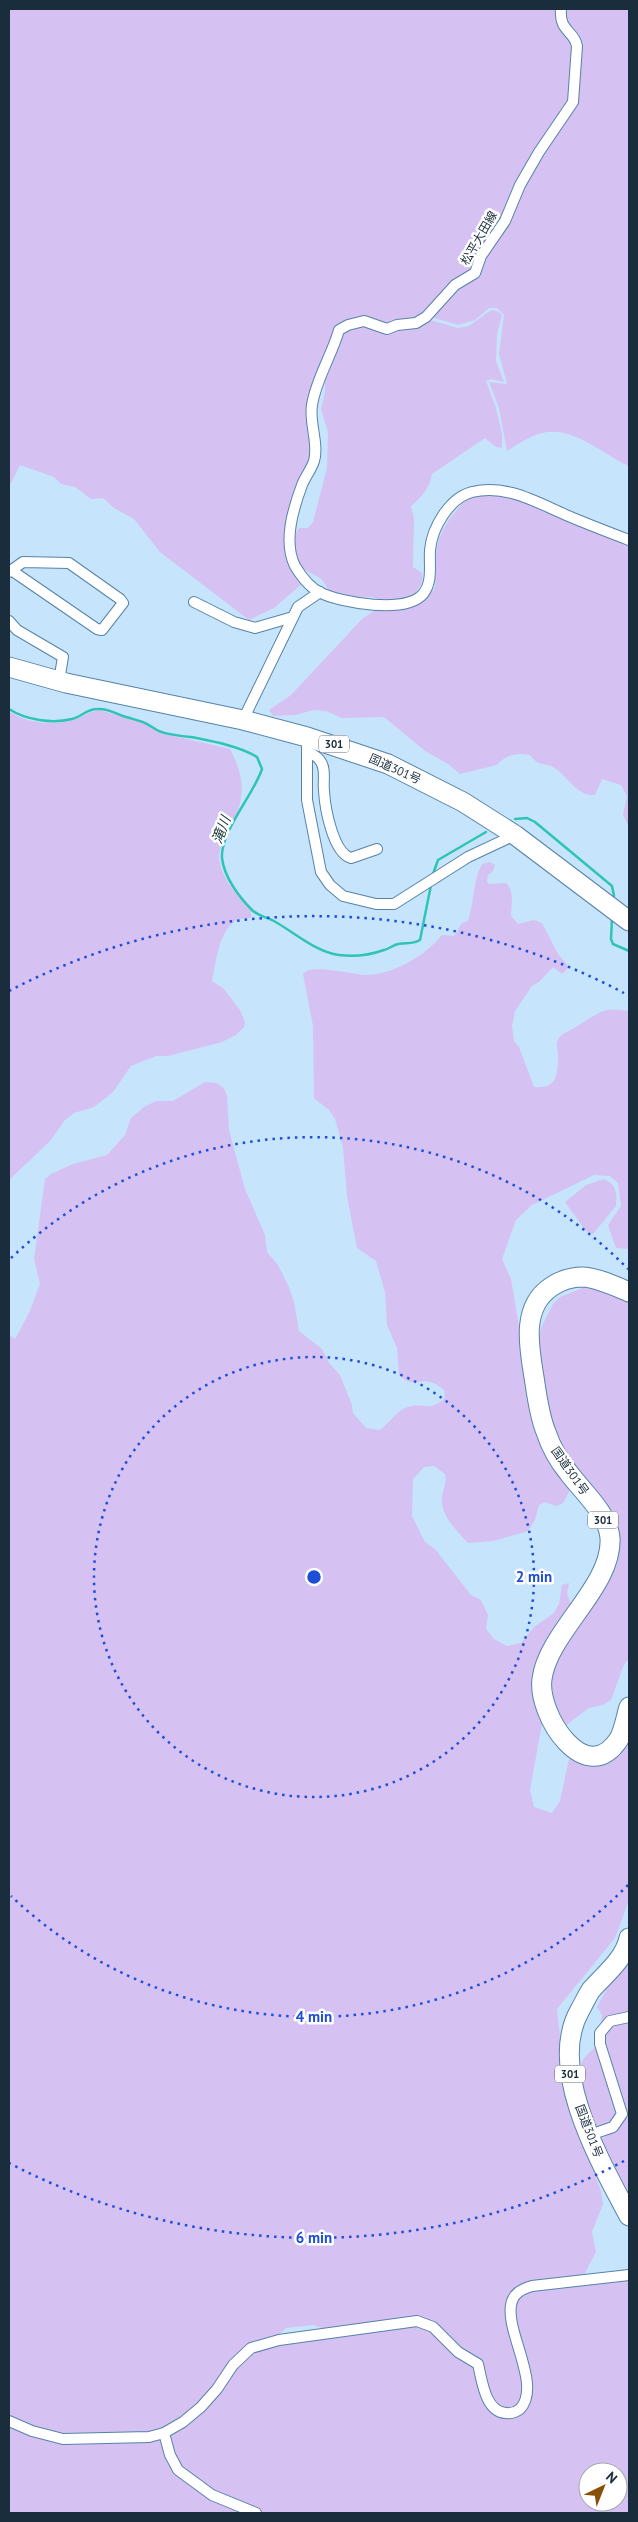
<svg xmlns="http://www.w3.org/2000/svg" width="638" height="2522" viewBox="0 0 638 2522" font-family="'PT Sans','Noto Sans JP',sans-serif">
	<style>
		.green { fill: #d6c1f3; fill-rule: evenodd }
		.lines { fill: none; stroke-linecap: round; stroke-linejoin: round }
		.stream { stroke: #2fc4b4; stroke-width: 2.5 }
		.street-casing { stroke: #5583a8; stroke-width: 12 }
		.highway-casing { stroke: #5583a8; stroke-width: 21 }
		.street { stroke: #fff; stroke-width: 10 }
		.highway { stroke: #fff; stroke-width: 19 }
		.ring { fill: none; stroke: #1d4ed8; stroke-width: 2.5; stroke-dasharray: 2.5 5 }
		.labels { text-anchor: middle; stroke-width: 5; stroke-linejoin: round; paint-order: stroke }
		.shield { fill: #fff; stroke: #5f6c76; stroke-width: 1 }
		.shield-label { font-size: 11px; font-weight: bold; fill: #1a2d3c }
		.street-label { font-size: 12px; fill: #1a2d3c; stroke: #fff }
		.water-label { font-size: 14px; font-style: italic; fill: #1a3834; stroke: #fff }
		.centre { fill: #1d4ed8; stroke: #fff; stroke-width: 2.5 }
		.ring-label { font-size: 15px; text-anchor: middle; font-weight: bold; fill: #1d4ed8; stroke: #fff; stroke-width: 5; stroke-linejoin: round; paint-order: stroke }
	</style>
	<rect width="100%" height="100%" fill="#c7e4fd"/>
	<!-- green -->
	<g class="green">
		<path d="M 9,9 L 560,9 L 572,38 L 572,101 L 476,269 L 424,316 L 395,324 L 347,323 L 311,395 L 312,455 L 287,537 L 304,582 L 274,608 L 249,620 L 160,552 L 134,519 L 114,508 L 103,498 L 91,499 L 75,487 L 61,484 L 54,477 L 20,465 L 9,487 Z"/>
		<path d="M 563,9 L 629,9 L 629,466 C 604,455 572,425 542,433 C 530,436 518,444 507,451 L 499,408 L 489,382 L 507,384 L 499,354 L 504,315 L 497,308 L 489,308 L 475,320 L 458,325 L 428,316 L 448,293 L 472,277 L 521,186 L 574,102 L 577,54 L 567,30 Z"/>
		<path d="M 491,310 L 497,311 L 502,315 L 497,335 L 496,361 L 504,382 L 491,379 L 486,381 L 496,408 L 502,434 L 502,448 L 496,447 L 485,438 L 432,474 C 430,488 421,498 411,506 L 414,518 L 413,567 L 422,573 C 425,591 405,603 389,602 C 383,601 377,598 371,597 C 359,597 339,599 330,591 C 326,588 325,582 321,579 C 316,575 309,573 304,569 C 293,558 290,540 299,528 L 308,528 L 313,522 L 327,468 L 328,432 L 321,410 L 325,391 L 325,374 L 341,332 L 364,324 L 386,330 L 427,319 L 458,328 L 469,326 Z"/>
		<path d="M 472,495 L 503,495 L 522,498 L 629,543 L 629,827 L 623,815 L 627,796 L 621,785 L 602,779 L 595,795 C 578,797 568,777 556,769 C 545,761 539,768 530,755 C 517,752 505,755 497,765 L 460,774 L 448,764 L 425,751 L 384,717 L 342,718 L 326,711 L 314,710 L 295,715 L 273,716 L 269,710 L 291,695 L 362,619 L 381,606 L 415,602 L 434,590 C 437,578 435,567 436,555 C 437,532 455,509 472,495 Z"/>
		<path d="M 98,710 L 142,721 L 161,733 L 230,749 C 247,782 245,800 228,833 C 224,840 219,849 219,858 C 221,878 239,898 251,911 L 251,918 C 247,918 242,918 239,919 C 219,927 216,963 212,981 L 223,988 L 240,1010 L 245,1022 L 244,1027 L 236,1035 L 222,1042 L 168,1056 L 156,1056 L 131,1066 L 113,1092 L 94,1107 L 74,1113 L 64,1121 L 51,1140 L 9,1180 L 9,711 C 25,724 57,726 76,719 C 84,716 90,712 98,710 Z"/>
		<path d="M 490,862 L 495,865 L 493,871 L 488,875 L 487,881 L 489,884 L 506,883 C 515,891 511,905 511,916 L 518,924 L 534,920 L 542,923 L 558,954 L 569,967 L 562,974 L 553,967 L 539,982 L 532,986 L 515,1011 L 512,1026 L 514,1041 L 519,1047 L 534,1087 C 557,1089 558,1075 558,1055 C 558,1049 555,1045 558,1040 C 561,1033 570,1031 576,1027 C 599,1013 602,1006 629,1011 L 629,1249 L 616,1248 L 608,1225 L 621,1206 L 618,1183 L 610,1176 L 594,1175 L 532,1205 L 516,1220 L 502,1259 L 511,1279 L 530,1391 L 571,1488 L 563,1503 L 556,1506 L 545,1502 L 539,1505 L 535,1520 L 528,1531 L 494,1541 L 468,1543 C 457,1531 440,1515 442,1498 C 443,1488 447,1483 445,1474 L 434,1466 L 424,1467 L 413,1479 L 412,1516 L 425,1542 L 435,1549 L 471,1595 L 481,1600 L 488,1615 L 486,1629 L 494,1639 L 507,1646 L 521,1643 L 534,1627 L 554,1613 L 559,1604 L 562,1585 L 569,1583 L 567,1594 L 572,1606 L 539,1664 L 543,1718 L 530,1790 L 534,1807 L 552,1813 L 560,1801 L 569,1759 L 573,1756 L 578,1758 L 629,1730 L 629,1900 L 615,1938 L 557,2009 L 565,2081 L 581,2136 L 601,2191 L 603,2204 L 592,2232 L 596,2252 L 583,2277 L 512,2293 L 524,2383 L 520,2404 L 509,2410 C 486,2403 490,2379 479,2360 L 459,2349 L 434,2324 L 329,2331 L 314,2325 L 286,2328 L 275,2338 L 255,2344 L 182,2420 L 150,2433 L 65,2437 L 9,2418 L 9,1335 L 15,1339 L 29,1313 L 40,1284 L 34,1259 L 45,1179 L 51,1174 L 73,1164 L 107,1155 L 125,1135 L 131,1118 L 144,1107 L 156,1101 L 173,1101 L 205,1082 L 217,1083 L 224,1088 L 227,1096 L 229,1130 L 245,1189 L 265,1235 L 267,1252 L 278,1265 L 288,1285 L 294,1302 L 299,1331 L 322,1349 L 329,1363 L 340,1375 L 352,1405 L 353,1413 L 366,1428 L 380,1430 C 389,1423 397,1410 408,1407 C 424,1402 428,1413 445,1398 L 444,1390 C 441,1388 437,1384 433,1383 C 419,1377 413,1389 399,1375 L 397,1348 L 387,1325 L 385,1292 L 376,1261 L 357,1248 L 347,1196 L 343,1148 L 335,1119 L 329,1110 L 314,1098 L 313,1026 L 303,974 C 311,963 352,975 366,975 C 393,975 426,955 442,935 L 454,936 L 462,923 L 468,921 C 474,903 473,881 482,864 Z"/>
		<path d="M 604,1179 C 617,1185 617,1193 616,1206 L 593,1234 L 586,1231 L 565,1202 L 586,1185 Z"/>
		<path d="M 585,1287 L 598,1289 L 629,1300 L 629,1658 L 623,1667 L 611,1700 L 603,1705 L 589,1708 L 565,1726 C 553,1702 549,1694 553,1667 L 617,1548 L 555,1441 L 536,1355 L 541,1328 L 553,1304 L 560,1297 Z"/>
		<path d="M 629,1959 L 629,2013 L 614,2015 L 601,2023 L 602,2015 L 597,2007 L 614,1975 Z"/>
		<path d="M 629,2020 L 629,2207 L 599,2141 L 620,2127 L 626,2111 L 604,2046 L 603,2037 L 608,2026 Z"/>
		<path d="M 597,2045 L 616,2105 C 616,2119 609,2126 595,2126 L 588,2122 L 577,2071 L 584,2058 Z"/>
		<path d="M 629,2278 L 629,2513 L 260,2513 L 226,2500 L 179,2469 L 169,2434 L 227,2380 L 250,2352 L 267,2346 L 424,2325 C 438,2337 458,2349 470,2363 C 483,2379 473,2396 496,2415 L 526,2404 C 523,2381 511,2326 515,2305 C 517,2299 523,2294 529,2291 ZM 588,2472 L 618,2472 L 618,2502 L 588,2502 Z"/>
		<path d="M 9,2425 L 38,2436 L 161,2437 L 175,2470 L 251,2513 L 9,2513 Z"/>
	</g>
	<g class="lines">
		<!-- stream -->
		<g class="stream">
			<path d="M 9,709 C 26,720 52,724 72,719 C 81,717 87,709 97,709 C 109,708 115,714 126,717 C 143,722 141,720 157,730 C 166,735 181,736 191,737 C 211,741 239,746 257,757 L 262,769 C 254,794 220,832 222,858 C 224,877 239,897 252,910 C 257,915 265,917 272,920 C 293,931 315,952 339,955 C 354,957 370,955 384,950 C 389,949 393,945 398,944 C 407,942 411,945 420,940 L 431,885"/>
			<path d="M 515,819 L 527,818 L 535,822 L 612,886 L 614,896"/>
			<path d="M 433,874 L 438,860 L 486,832"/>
			<path d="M 612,919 L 611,939 L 613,944 L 629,951"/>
		</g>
		<defs>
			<g id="street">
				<path d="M 561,9 C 559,32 574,30 577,46 L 573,102 L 539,152 L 520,185 L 505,221 L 481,256 L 475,273 L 455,285 L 426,317 L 416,323 L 397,325 L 387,329 L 364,321 L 348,325 L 339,330 C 332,355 316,379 312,405 C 309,423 319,444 314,461 C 311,470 305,477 302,485 C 293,509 283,542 295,566 C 301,576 310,588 321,593 C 342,603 406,614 423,594 C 433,582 429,565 430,550 C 432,528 449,498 472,492 C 507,484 536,502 566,515 C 587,524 608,532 629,540"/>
				<path d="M 9,572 L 23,562 L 69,563 L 120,599 L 123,603 L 102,630 L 97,629 L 11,570"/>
				<path d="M 194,602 L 234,622 L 255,628 L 293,617"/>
				<path d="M 9,621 L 17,630 L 63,657 L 59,681"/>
				<path d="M 243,720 L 298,607 L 320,592"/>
				<path d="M 307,737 L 307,800 L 321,872 L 330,885 L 343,896 L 376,904 L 394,904 L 468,857 L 515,835"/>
				<path d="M 307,752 C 314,754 321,759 323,767 C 325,774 323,784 324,791 C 325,808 333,853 351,858 L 377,849"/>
				<path d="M 590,2135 L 613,2127 L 622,2114 L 600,2044 L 600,2033 L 610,2021 L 629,2017"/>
				<path d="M 9,2421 L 32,2431 L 63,2439 L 149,2437 L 164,2433 L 183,2422 L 201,2407 L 217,2389 L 233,2365 L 251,2348 L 279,2340 L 417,2321 L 433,2327 L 458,2352 L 478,2364 C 482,2380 485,2412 506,2413 C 512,2414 516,2412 520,2409 C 542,2386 506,2333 511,2305 C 513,2293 522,2289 532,2286 L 629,2275"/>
				<path d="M 164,2433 L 170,2455 L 178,2470 L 212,2495 L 256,2513"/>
			</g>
			<g id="highway">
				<path d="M 9,667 L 66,683 L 243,720 L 307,737 L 388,764 L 463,802 L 515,835 L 629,921"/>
				<path d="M 629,1292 C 615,1286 598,1278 583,1277 C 571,1277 561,1280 551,1287 C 521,1307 529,1347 534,1377 C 537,1396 539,1415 546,1432 C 551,1447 558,1460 568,1472 C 582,1491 608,1513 610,1538 C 613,1586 548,1632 542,1679 C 537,1715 586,1790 619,1739 C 624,1730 626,1717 629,1707"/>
				<path d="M 629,1938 C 624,1960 605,1974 591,1990 C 587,1996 584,2003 580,2010 C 546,2069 601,2163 629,2216"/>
			</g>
		</defs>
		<!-- street casing -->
		<use href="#street" class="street-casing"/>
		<!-- highway casing -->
		<use href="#highway" class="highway-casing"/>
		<!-- street -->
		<use href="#street" class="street"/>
		<!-- highway -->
		<use href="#highway" class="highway"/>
	</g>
	<!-- distance rings -->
	<g class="ring">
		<circle cx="314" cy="1577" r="220"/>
		<path d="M628 1885A440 440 0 0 1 11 1896M11 1258A440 440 0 0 1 628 1269"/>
		<path d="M624 2161A661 661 0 0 1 9 2163M9 991A661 661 0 0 1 624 993"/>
	</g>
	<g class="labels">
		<!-- shield labels -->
		<g class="shield">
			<rect x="319" y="735.5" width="30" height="17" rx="4"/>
			<rect x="588" y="1511.5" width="30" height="17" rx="4"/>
			<rect x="555" y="2065.5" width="30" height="17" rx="4"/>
		</g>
		<g class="shield-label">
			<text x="334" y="748">301</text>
			<text x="603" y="1524">301</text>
			<text x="570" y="2078">301</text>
		</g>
		<!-- street labels -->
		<g class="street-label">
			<text transform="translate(479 238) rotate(-60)" y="4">松平大田線</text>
			<text transform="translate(395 769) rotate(24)" y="4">国道301号</text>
			<text transform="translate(570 1471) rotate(55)" y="4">国道301号</text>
			<text transform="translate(589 2131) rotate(69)" y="4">国道301号</text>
		</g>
		<!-- water labels -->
		<g class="water-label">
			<text transform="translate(221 830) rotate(-69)" y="5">滝川</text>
		</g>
	</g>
	<circle cx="314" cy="1577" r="8" class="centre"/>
	<g class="ring-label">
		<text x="534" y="1582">2 min</text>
		<text x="314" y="2022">4 min</text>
		<text x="314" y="2243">6 min</text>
	</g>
	<!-- border -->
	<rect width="638" height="2522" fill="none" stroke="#1a2d3c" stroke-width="20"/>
	<!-- north arrow -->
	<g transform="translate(603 2487) rotate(43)"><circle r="24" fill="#ffffff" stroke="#a3abb1"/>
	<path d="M0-4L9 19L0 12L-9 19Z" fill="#895005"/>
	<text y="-8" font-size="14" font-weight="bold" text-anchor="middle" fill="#1a2d3c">N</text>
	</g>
</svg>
